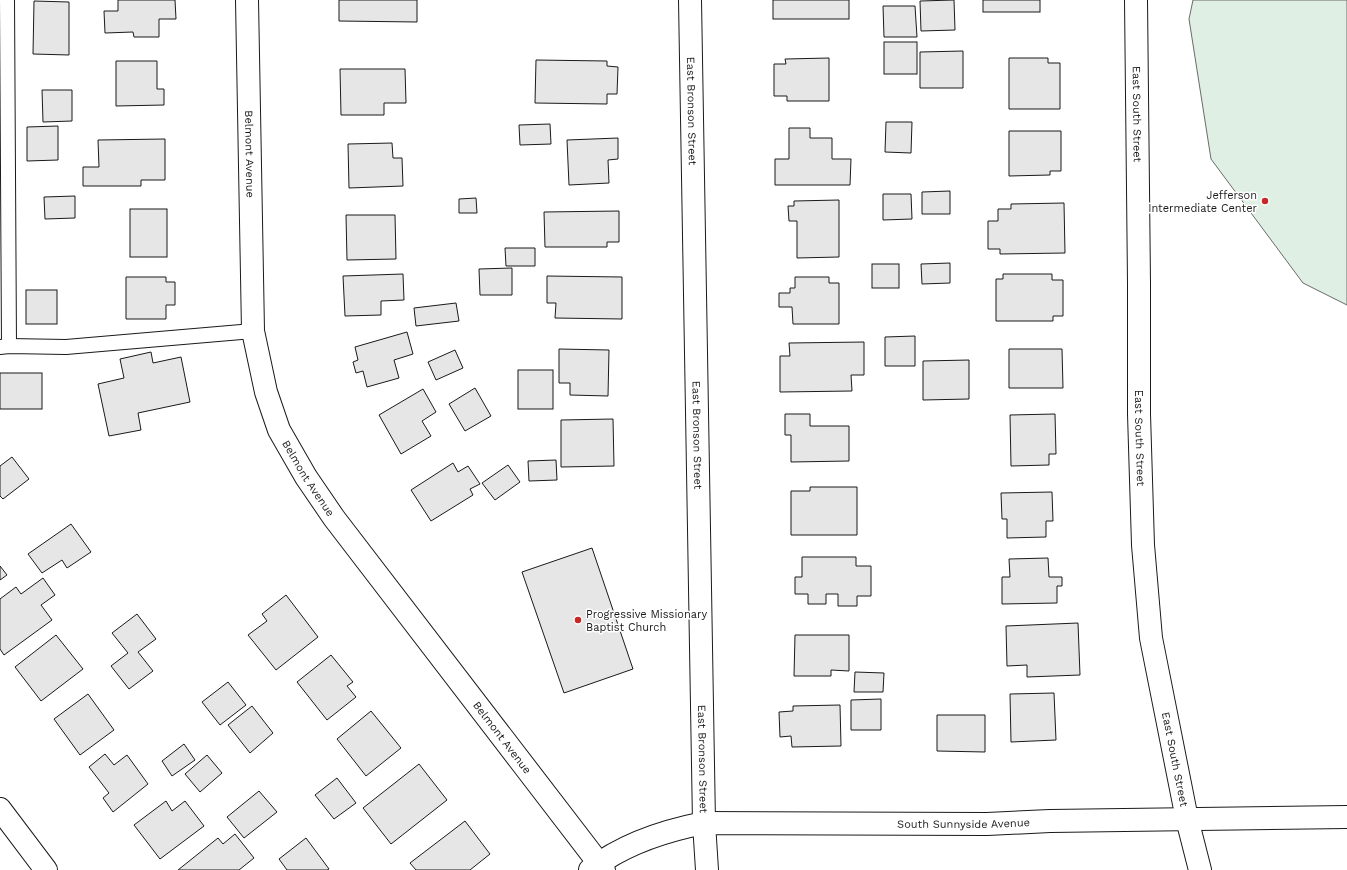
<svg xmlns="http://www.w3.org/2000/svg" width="1347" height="870" viewBox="0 0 1347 870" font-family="'Work Sans',sans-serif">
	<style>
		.green { fill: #e0efe3; stroke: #6a6a6a }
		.building { fill: #e6e6e6; stroke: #1a1a1a }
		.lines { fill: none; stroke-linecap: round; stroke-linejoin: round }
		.lane-casing { stroke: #1a1a1a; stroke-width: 16 }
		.street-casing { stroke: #1a1a1a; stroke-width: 24 }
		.secondary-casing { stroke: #1a1a1a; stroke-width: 24 }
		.lane { stroke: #fff; stroke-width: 14 }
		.street { stroke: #fff; stroke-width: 22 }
		.secondary { stroke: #fff; stroke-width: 22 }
		.poi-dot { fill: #c62828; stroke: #fff; stroke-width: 1.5 }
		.labels { text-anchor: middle; stroke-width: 3; stroke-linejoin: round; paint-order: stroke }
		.street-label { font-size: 11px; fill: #1a1a1a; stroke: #fff }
		.poi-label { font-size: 11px; fill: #1a1a1a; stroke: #fff; text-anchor: end }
	</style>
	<rect width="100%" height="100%" fill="#fff"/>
	<!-- green -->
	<path class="green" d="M 1193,0 L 1347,0 L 1347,305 L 1303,283 L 1211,159 L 1189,19 Z"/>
	<!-- building -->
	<g class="building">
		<path d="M 118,0 L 175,0 L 176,19 L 159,19 L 159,37 L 134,37 L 133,32 L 105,33 L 104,11 L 118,11 Z"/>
		<path d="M 339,0 L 417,0 L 417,22 L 339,21 Z"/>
		<rect x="773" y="0" width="76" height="19"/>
		<path d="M 954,0 L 955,30 L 921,31 L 920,1 Z"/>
		<rect x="983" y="0" width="57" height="12"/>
		<path d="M 34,1 L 69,2 L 69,55 L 33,54 Z"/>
		<path d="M 883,6 L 915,6 L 917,37 L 884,37 Z"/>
		<rect x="884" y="42" width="33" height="32"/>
		<path d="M 963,51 L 963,88 L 920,88 L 920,52 Z"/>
		<path d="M 829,58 L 829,101 L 787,101 L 787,96 L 774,96 L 774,64 L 786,64 L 785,59 Z"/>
		<path d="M 1009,58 L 1048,58 L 1048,63 L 1060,63 L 1060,109 L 1009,109 Z"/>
		<path d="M 536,60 L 607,61 L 607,66 L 618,67 L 617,94 L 607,94 L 607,104 L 535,103 Z"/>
		<path d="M 116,61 L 157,61 L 157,89 L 164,89 L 164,105 L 116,106 Z"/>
		<path d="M 340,69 L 405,69 L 406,103 L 384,103 L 384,115 L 341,115 Z"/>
		<path d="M 42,90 L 72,90 L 72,121 L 43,122 Z"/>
		<path d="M 886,122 L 912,122 L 911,153 L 885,152 Z"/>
		<path d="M 550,124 L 551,144 L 520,145 L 519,125 Z"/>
		<path d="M 58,126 L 58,160 L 27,161 L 27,127 Z"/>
		<path d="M 789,128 L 810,128 L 810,138 L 832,138 L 832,159 L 851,159 L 850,185 L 775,185 L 775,159 L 789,159 Z"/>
		<path d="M 1009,131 L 1061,131 L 1061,171 L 1050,171 L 1050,175 L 1009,176 Z"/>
		<path d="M 618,138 L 618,159 L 608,160 L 609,183 L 569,185 L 567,140 Z"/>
		<path d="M 165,139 L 165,180 L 141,180 L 141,186 L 83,186 L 83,167 L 99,167 L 98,140 Z"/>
		<path d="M 392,143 L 393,158 L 402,158 L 403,186 L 349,188 L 348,144 Z"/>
		<path d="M 950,191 L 950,214 L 922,214 L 922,192 Z"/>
		<path d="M 883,194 L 911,194 L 912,219 L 883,220 Z"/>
		<path d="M 75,196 L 75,218 L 45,219 L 44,197 Z"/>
		<path d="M 476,198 L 477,213 L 459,213 L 459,199 Z"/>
		<path d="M 839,200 L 839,257 L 797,258 L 797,221 L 789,221 L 788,206 L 794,206 L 794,201 Z"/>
		<path d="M 1064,203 L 1065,253 L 1000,254 L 1000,249 L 988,249 L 988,221 L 998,221 L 998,209 L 1011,209 L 1011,204 Z"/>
		<rect x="130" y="209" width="37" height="48"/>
		<path d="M 619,211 L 619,242 L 607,242 L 607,247 L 545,247 L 544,212 Z"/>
		<path d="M 346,215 L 395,215 L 396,259 L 347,260 Z"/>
		<path d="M 505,248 L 535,248 L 535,266 L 506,266 Z"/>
		<path d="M 950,263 L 950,283 L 922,284 L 921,264 Z"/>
		<rect x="872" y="264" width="27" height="24"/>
		<path d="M 512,268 L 512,295 L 480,295 L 479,269 Z"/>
		<path d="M 403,274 L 404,300 L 381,301 L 381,315 L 345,316 L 343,276 Z"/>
		<path d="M 1003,274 L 1052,274 L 1052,280 L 1063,280 L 1063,316 L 1053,316 L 1053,321 L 996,321 L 996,279 L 1003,279 Z"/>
		<path d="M 547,276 L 622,277 L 622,319 L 555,318 L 556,303 L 547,303 Z"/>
		<path d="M 126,277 L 166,277 L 166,282 L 175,282 L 175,305 L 166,305 L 166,319 L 126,319 Z"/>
		<path d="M 795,277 L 829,277 L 829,283 L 839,283 L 839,324 L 793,324 L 792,307 L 779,307 L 779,293 L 790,293 L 790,288 L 795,288 Z"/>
		<rect x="26" y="290" width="31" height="34"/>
		<path d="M 456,303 L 459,321 L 416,326 L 414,308 Z"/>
		<path d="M 407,332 L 413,354 L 394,360 L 399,378 L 367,387 L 363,371 L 356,373 L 353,362 L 358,360 L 355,347 Z"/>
		<path d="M 915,336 L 915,366 L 885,366 L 885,337 Z"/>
		<path d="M 864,342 L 864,375 L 851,375 L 852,391 L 780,392 L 780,356 L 790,356 L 789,343 Z"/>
		<path d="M 559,349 L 609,350 L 608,396 L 570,395 L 570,383 L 559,383 Z"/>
		<path d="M 1009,349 L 1062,349 L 1063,388 L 1009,388 Z"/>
		<path d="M 455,350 L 463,368 L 436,380 L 428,362 Z"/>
		<path d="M 151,352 L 153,363 L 181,357 L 190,402 L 138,413 L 141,430 L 109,436 L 98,384 L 124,378 L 120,359 Z"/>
		<path d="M 969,360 L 969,399 L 923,400 L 923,361 Z"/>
		<rect x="518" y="370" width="35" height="39"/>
		<rect x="0" y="373" width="42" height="36"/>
		<path d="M 475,388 L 491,416 L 465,431 L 449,404 Z"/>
		<path d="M 423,389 L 436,412 L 422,421 L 431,436 L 401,454 L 379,415 Z"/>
		<path d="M 785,414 L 810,414 L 810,426 L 849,426 L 849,461 L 791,462 L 791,435 L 785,435 Z"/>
		<path d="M 1055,414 L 1056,454 L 1049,454 L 1049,465 L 1011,466 L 1010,415 Z"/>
		<path d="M 613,419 L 614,466 L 561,467 L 561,420 Z"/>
		<path d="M 12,457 L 29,479 L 3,499 L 0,496 L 0,466 Z"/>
		<path d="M 556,460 L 557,480 L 529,481 L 528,461 Z"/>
		<path d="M 453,463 L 458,472 L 468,466 L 480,484 L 470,489 L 473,495 L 431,521 L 411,490 Z"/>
		<path d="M 508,465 L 520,482 L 495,500 L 482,483 Z"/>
		<path d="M 810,487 L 857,487 L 857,535 L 791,535 L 791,491 L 810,491 Z"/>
		<path d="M 1052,492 L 1053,521 L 1046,521 L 1046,537 L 1007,538 L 1007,519 L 1002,519 L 1001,493 Z"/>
		<path d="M 71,524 L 91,552 L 67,568 L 62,560 L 42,573 L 28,554 Z"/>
		<path d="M 592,548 L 633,669 L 564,693 L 522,572 Z"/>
		<path d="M 802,557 L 856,557 L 856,566 L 871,566 L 871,596 L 857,596 L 857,606 L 838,606 L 838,594 L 826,594 L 826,604 L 808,604 L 808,594 L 795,594 L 795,577 L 802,577 Z"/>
		<path d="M 1048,558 L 1049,577 L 1062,577 L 1062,586 L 1057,586 L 1057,603 L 1002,604 L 1002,577 L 1010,577 L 1009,559 Z"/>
		<path d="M 0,566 L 7,575 L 0,580 Z"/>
		<path d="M 43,578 L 55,595 L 41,605 L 52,620 L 4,655 L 0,649 L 0,599 L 16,587 L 21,594 Z"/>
		<path d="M 286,595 L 318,637 L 276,670 L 248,635 L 267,621 L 262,614 Z"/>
		<path d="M 137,614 L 156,639 L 138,652 L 153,671 L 129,689 L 111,666 L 128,653 L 112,633 Z"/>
		<path d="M 1078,623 L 1080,675 L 1027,677 L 1027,665 L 1007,666 L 1006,626 Z"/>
		<path d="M 56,635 L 83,669 L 41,701 L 15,667 Z"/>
		<path d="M 795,635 L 849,635 L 849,671 L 831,670 L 831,676 L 794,676 Z"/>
		<path d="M 331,655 L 353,682 L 347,686 L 356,697 L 327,720 L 297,682 Z"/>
		<path d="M 855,672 L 884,673 L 883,692 L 854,692 Z"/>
		<path d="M 228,682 L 246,705 L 220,725 L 202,702 Z"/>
		<path d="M 1054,693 L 1056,740 L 1011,742 L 1010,694 Z"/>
		<path d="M 88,694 L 114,730 L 80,755 L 54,719 Z"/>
		<path d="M 881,699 L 881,730 L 851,730 L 851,700 Z"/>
		<path d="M 840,705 L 841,746 L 792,747 L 791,736 L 780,737 L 779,712 L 793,711 L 793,706 Z"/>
		<path d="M 252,706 L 273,733 L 250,753 L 228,725 Z"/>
		<path d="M 371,711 L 401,748 L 366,776 L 337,739 Z"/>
		<path d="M 937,715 L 985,715 L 985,752 L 937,751 Z"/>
		<path d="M 184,744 L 195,760 L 172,776 L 162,761 Z"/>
		<path d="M 105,754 L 114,765 L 127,755 L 148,784 L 113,812 L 103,798 L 109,793 L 89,767 Z"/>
		<path d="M 207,755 L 222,773 L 200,792 L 185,774 Z"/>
		<path d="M 419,764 L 447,800 L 391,844 L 363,808 Z"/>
		<path d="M 337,778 L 356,803 L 334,819 L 315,795 Z"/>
		<path d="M 259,791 L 277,812 L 244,838 L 227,817 Z"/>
		<path d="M 166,801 L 172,811 L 185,801 L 204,826 L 160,859 L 134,825 Z"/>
		<path d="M 465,821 L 490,854 L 470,870 L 416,870 L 410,863 Z"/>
		<path d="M 235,834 L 254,858 L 239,870 L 178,870 L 218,838 L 223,844 Z"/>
		<path d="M 306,838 L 329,869 L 327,870 L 287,870 L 279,859 Z"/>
	</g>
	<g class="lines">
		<defs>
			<g id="lane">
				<path d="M 7,0 L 9,346"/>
				<path d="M 0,347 L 9,346 L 66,347 L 253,331"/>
			</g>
			<g id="street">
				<path id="s1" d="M 247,0 L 253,331 L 266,392 L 279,430 L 306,477 L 334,518 L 604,870"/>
				<path id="s2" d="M 690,0 L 704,823 L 707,870"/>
				<path id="s3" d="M 1136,0 L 1139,283 L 1139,414 L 1143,545 L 1151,638 L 1187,819 L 1200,870"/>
				<path id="s4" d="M 590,870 C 623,844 663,831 704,823 L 987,824 L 1050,821 L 1347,817"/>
			</g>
			<path id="secondary" d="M 0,809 L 46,870"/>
		</defs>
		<!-- lane casing -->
		<use href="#lane" class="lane-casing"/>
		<!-- street casing -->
		<use href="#street" class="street-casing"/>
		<!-- secondary casing -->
		<use href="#secondary" class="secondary-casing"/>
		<!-- lane -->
		<use href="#lane" class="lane"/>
		<!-- street -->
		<use href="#street" class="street"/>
		<!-- secondary -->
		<use href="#secondary" class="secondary"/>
	</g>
	<!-- markers -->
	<g class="poi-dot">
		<circle cx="1265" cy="201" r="4"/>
		<circle cx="578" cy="620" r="4"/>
	</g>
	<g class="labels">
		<!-- street labels -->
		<g class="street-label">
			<text dy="4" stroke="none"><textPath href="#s2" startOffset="111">East Bronson Street</textPath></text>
			<text dy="4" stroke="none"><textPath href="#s3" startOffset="114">East South Street</textPath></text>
			<text dy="4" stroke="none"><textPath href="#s1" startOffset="154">Belmont Avenue</textPath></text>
			<text dy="4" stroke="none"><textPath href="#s2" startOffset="435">East Bronson Street</textPath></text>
			<text dy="4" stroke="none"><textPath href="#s3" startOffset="438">East South Street</textPath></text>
			<text dy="4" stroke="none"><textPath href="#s1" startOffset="490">Belmont Avenue</textPath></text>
			<text dy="4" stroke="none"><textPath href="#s1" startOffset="814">Belmont Avenue</textPath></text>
			<text dy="4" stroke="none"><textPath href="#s2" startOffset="759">East Bronson Street</textPath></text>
			<text dy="4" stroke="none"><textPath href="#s3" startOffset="762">East South Street</textPath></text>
			<text dy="4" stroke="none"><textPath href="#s4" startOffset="384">South Sunnyside Avenue</textPath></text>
		</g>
		<!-- poi labels -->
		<g class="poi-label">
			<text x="1257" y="199">Jefferson<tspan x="1257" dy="13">Intermediate Center</tspan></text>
			<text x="586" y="618" text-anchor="start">Progressive Missionary<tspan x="586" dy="13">Baptist Church</tspan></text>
		</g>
	</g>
</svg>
